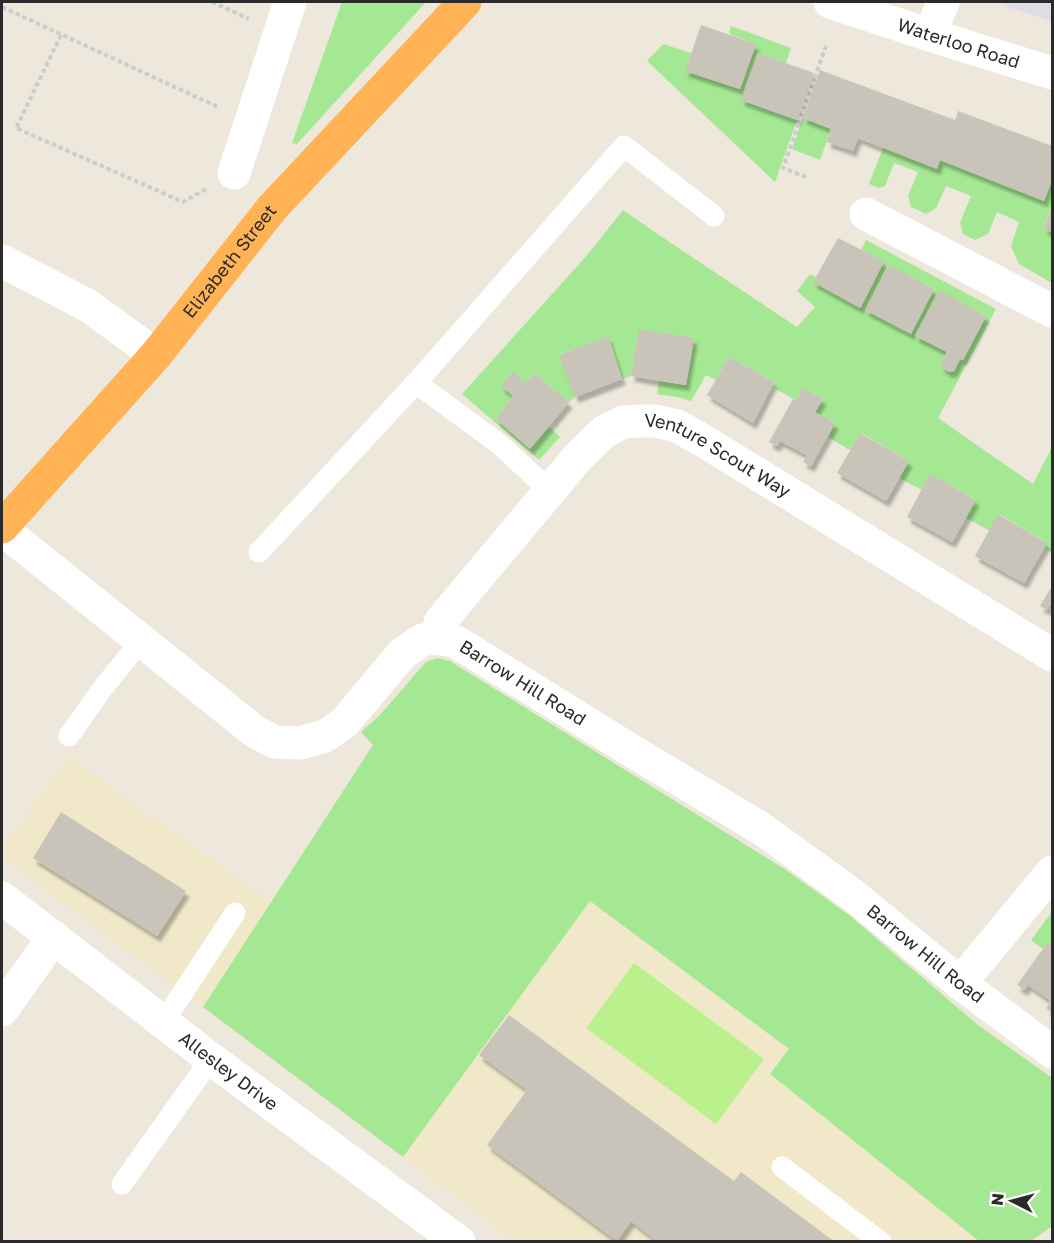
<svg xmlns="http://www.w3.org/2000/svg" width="1054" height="1243" viewBox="0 0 1054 1243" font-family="'Golos Text',sans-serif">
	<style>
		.industrial { fill: #e0dce5 }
		.education { fill: #f0e8c9 }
		.green { fill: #a5e893; fill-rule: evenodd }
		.pitch { fill: #baf18d }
		.building { fill: #c9c4ba; filter: url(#shadow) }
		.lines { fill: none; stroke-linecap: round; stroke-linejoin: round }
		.path { stroke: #ccc; stroke-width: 4; stroke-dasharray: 4.5 3; stroke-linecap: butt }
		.lane { stroke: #fff; stroke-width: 21 }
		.street { stroke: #fff; stroke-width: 33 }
		.secondary { stroke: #fff; stroke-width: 33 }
		.highway { stroke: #ffb354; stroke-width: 33 }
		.labels { text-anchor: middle; stroke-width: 6; stroke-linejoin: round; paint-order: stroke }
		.street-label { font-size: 18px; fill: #2a2a2a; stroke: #fff }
	</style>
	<defs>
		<filter id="shadow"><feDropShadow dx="3.5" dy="6" stdDeviation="1.5" flood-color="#0004"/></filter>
	</defs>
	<rect width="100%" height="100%" fill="#ede8db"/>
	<!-- industrial -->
	<path class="industrial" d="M 1003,2 L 1052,2 L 1052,21 L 1001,5 Z"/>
	<!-- education -->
	<path class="education" d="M 437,658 L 450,661 L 786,870 L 849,915 L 978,1025 L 1052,1078 L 1052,1226 L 1031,1242 L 515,1241 L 5,860 L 4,846 L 69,755 L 146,813 L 272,901 L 373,745 L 361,732 L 379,716 L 426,662 Z"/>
	<!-- green -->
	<g class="green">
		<path d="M 342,2 L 426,2 L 297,144 L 292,143 Z"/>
		<path d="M 731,26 L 791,48 L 786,63 L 758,53 L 742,100 L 797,120 L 775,182 L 647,61 L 663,44 L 691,53 L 686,71 L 739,89 L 756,44 L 729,34 Z"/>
		<path d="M 803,118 L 831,129 L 820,160 L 792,149 Z"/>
		<path d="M 883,148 L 940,160 L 1044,201 L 1052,180 L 1052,204 L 1044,228 L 1052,232 L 1052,283 L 1019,264 L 1011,246 L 1019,222 L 997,212 L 988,234 L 975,240 L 963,234 L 960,223 L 971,196 L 946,186 L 936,208 L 926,214 L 911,207 L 908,196 L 918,172 L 894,163 L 885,186 L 879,188 L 869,184 Z"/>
		<path d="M 623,210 C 680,250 739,288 797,327 L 815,307 L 797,291 L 810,274 L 816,277 L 814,282 L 861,308 L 884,262 L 861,250 L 866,240 L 996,309 L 938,418 L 1033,484 L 1052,447 L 1052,553 L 1044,548 L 1046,542 L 999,514 L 990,531 L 966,518 L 975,499 L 931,475 L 922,490 L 899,478 L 909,461 L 861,433 L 850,450 L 828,437 L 835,423 L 815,412 L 823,399 L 803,388 L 796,400 L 772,387 L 774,382 L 729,357 L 716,380 L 706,375 L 691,401 L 677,397 L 657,394 L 659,381 L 686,385 L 694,338 L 639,330 L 631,376 L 622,379 L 608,337 L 560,354 L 575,397 L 569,402 L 534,373 L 525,383 L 513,373 L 513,396 L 496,419 L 530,448 L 549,427 L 560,437 L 539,460 L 462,394 L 589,253 ZM 888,265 L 934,289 L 911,333 L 866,310 ZM 939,291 L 986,316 L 963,360 L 960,359 L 954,371 L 949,372 L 942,367 L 941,363 L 947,352 L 916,336 Z"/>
		<path d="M 437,658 L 450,661 L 786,870 L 849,915 L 978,1025 L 1052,1078 L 1052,1226 L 1031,1241 L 979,1241 L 770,1074 L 789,1049 L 590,901 L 403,1157 L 203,1007 L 373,745 L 361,732 L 379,716 L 426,662 Z"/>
		<path d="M 1052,912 L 1052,947 L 1047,943 L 1043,949 L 1031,940 Z"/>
	</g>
	<!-- pitch -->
	<path class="pitch" d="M 634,963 L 764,1059 L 716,1124 L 586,1028 Z"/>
	<!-- building -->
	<g class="building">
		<path d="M 701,25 L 756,44 L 740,89 L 685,71 Z"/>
		<path d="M 758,53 L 814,73 L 797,120 L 741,100 Z"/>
		<path d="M 820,70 L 955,120 L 958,111 L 1052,146 L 1052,180 L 1044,201 L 940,160 L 937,169 L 858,138 L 853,151 L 827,142 L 831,129 L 803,118 Z"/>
		<path d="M 1052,205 L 1052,232 L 1044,229 Z"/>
		<path d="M 838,238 L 884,261 L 860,308 L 813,282 Z"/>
		<path d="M 889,265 L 934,289 L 911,334 L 865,310 Z"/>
		<path d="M 939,290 L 986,316 L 963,360 L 960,359 L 954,371 L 949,372 L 942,367 L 941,363 L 947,352 L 915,336 Z"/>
		<path d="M 639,329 L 694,338 L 686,385 L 631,376 Z"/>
		<path d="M 608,336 L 622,379 L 575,397 L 559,355 Z"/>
		<path d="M 729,357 L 774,382 L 753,423 L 707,395 Z"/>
		<path d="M 513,372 L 525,383 L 534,373 L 569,402 L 530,449 L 496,419 L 513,396 L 501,386 Z"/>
		<path d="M 803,388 L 823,399 L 815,412 L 835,423 L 811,466 L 803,462 L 807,455 L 780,441 L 777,446 L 769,442 L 793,399 L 796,400 Z"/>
		<path d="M 860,433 L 909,461 L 886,501 L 837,473 Z"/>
		<path d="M 930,474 L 976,500 L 952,542 L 907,517 Z"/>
		<path d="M 998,514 L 1047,543 L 1024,583 L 975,556 Z"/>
		<path d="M 1052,586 L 1052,605 L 1051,604 L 1047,610 L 1040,606 Z"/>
		<path d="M 61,812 L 186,891 L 157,936 L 33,858 Z"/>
		<path d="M 1047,943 L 1052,947 L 1052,1013 L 1046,1008 L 1051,1001 L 1028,985 L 1024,990 L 1017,985 Z"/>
		<path d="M 509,1015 L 734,1181 L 741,1172 L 835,1242 L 658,1242 L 631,1221 L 617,1241 L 487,1145 L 527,1090 L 479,1055 Z"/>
	</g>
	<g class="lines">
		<!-- path -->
		<g class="path">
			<path d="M 212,2 L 249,19"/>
			<path d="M 2,7 L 218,107"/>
			<path d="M 61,35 L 16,128 L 183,202 L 206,189"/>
			<path d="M 806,177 L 783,168 L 826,46"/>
			<path d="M 1052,1242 L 1052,1241"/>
		</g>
		<!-- lane -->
		<g class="lane">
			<path d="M 416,383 L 498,443 L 549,490"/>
			<path d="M 259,552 L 416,383 L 624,146 L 714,216"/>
			<path d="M 69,736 L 102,689 L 141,641"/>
			<path d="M 163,1022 L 176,1003 L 235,913"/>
			<path d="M 782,1167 L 881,1242"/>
			<path d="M 122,1184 L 211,1059"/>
		</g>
		<!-- street -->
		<g class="street">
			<path d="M 930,35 L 943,2"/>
			<path d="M 234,173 L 290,2"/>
			<path d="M 866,214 L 1052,311"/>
			<path d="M 2,261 L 87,305 L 156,355"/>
			<path id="s1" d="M 2,529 L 254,731 L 275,742 L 300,743 L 325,736 L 344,723 L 402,654 L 412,647 L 423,640 L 431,638 L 449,640 L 458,643 L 632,751 L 762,829 L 854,896 L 960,983 L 1052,1052"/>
			<path id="s2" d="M 438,638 L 440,622 L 579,456 L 605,431 L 624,422 L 640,421 L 656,421 L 677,426 L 702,440 L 1052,655"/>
			<path id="s3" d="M 2,898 L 211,1059 L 459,1242"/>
			<path d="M 960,983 L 1052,872"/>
			<path d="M 2,1010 L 54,937"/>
		</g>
		<!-- secondary -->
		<path class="secondary" id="s4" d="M 830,2 L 930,35 L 1052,73"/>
		<!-- highway -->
		<path class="highway" id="s5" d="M 2,527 L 156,355 L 272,208 L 465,2"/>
	</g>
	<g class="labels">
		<!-- street labels -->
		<g class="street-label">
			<text dy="6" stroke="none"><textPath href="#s4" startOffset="135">Waterloo Road</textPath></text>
			<text dy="6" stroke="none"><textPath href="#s5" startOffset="350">Elizabeth Street</textPath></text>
			<text dy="6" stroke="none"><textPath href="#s2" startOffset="392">Venture Scout Way</textPath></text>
			<text dy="6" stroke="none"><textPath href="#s1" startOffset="648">Barrow Hill Road</textPath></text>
			<text dy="6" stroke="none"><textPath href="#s1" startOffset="1134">Barrow Hill Road</textPath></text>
			<text dy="6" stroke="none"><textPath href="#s3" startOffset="285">Allesley Drive</textPath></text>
		</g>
	</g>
	<!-- border -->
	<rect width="1054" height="1243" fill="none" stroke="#2a2a2a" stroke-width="6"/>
	<!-- north arrow -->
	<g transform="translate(1012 1201) rotate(276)" stroke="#ffffff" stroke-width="4.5" paint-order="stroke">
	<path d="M0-4.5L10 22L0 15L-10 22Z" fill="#2a2a2a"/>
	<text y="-9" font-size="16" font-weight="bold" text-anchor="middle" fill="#2a2a2a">N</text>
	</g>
</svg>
